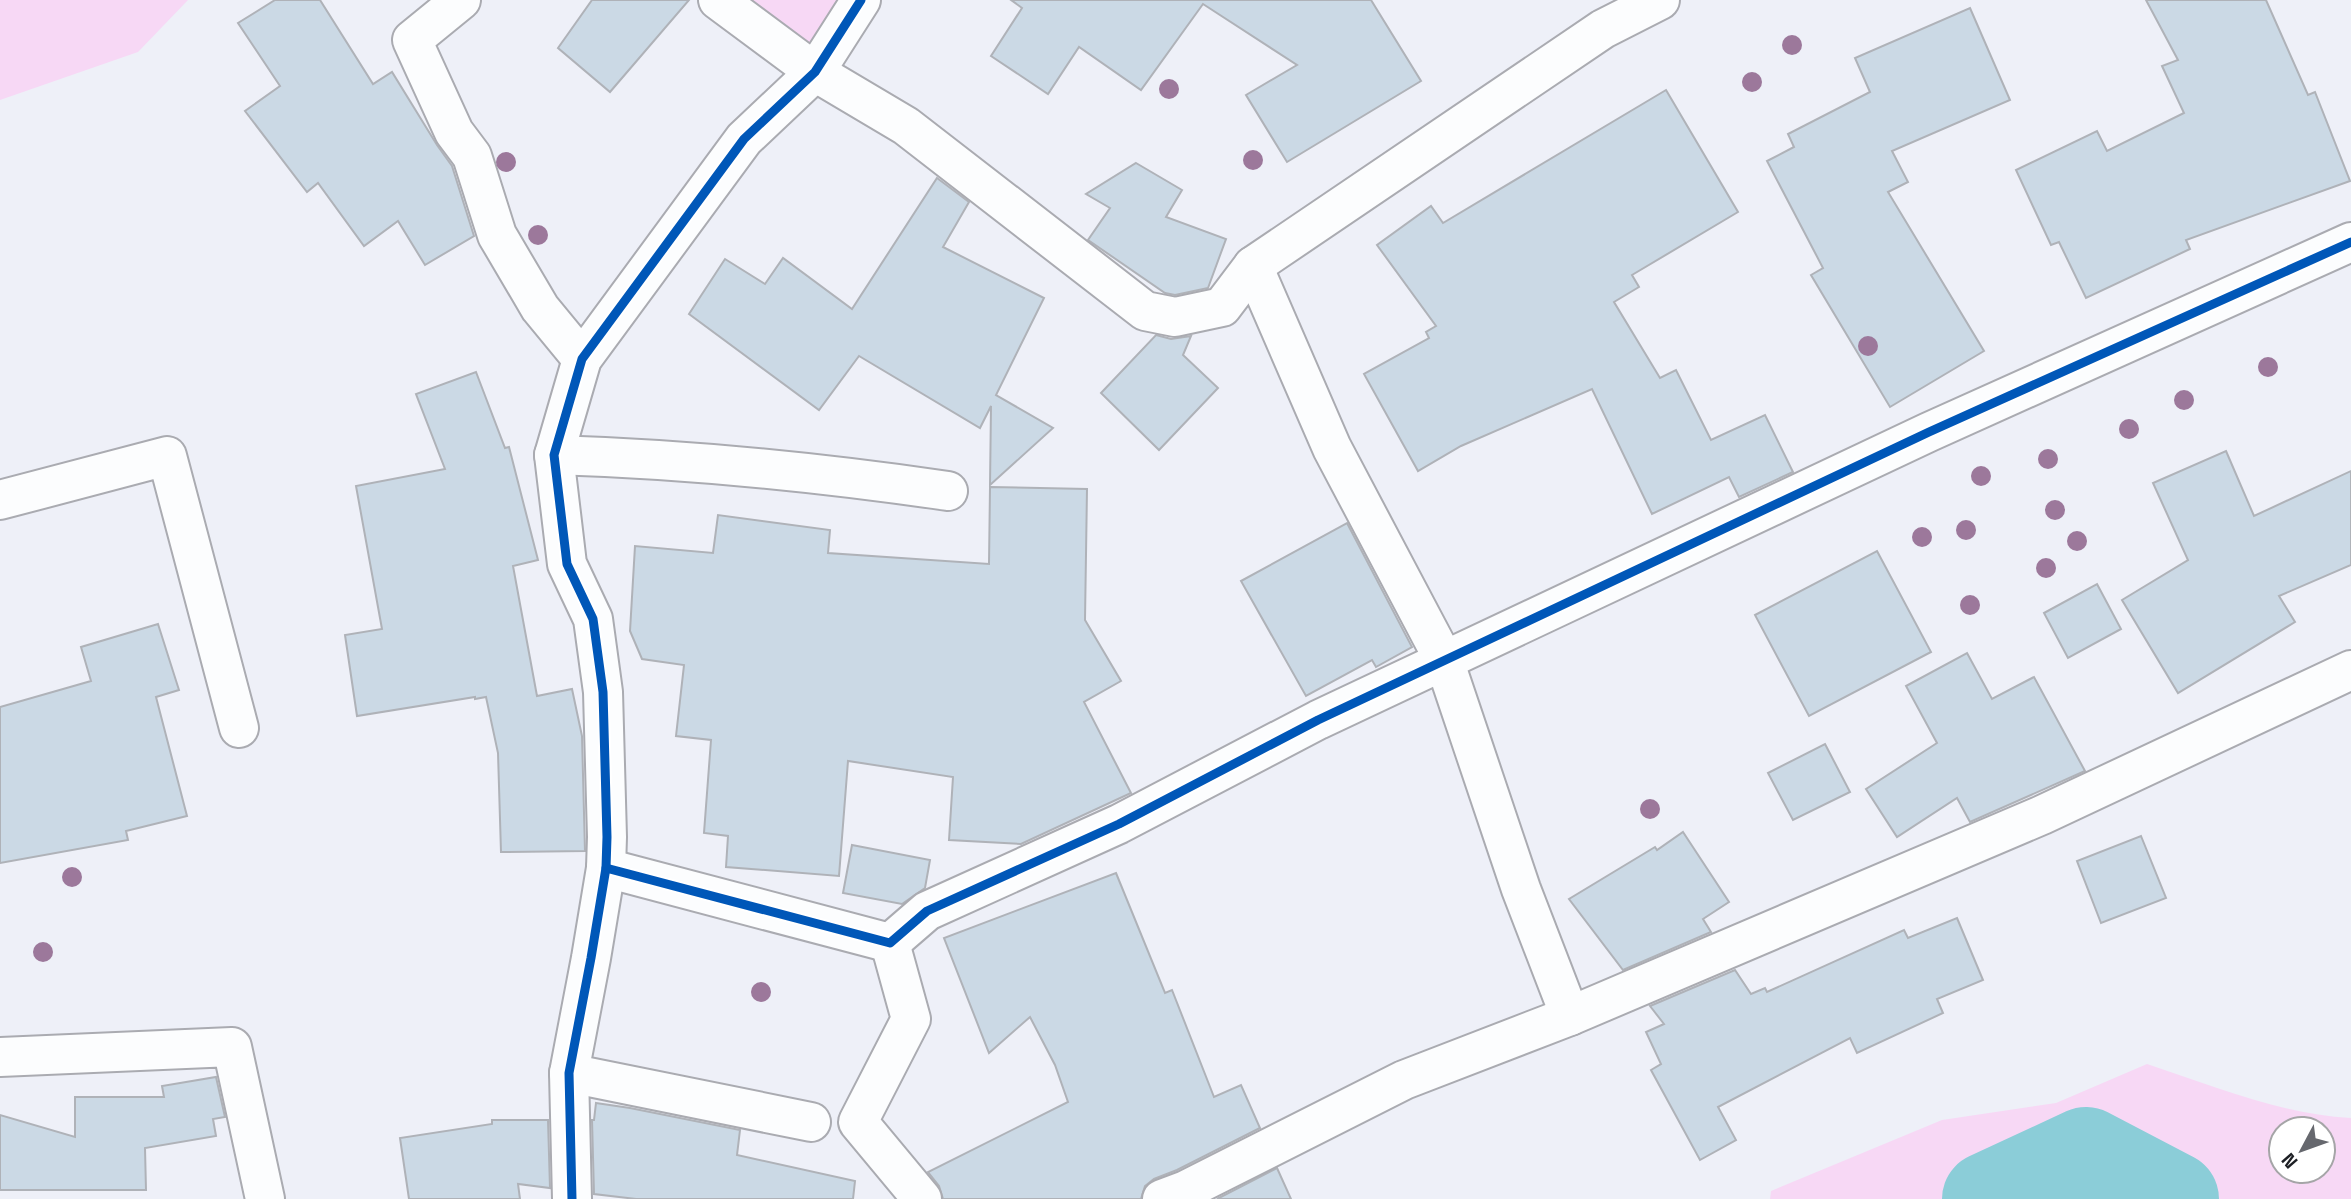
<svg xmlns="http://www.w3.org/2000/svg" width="2351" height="1199" viewBox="0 0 2351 1199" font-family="'Space Grotesk',sans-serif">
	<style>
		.green { fill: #f7d8f5; fill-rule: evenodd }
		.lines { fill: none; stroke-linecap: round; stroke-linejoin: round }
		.river { stroke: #8bcdd8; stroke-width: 94 }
		.building { fill: #cbd9e5; stroke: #afb2b8; stroke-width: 2 }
		.minor-casing { stroke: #aaabb1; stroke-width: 42 }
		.minor { stroke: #fcfdfe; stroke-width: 38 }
		.cycleway-casing { stroke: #fff; stroke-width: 13 }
		.cycleway { stroke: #0057b8; stroke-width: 9 }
		.tree { fill: #9c789b }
	</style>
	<rect width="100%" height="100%" fill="#eef0f8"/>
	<!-- green -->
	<g class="green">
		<path d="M 0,0 L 188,0 L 138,52 L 0,100 Z"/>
		<path d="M 736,0 L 850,0 L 801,67 Z"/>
		<path d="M 2147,1064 C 2214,1086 2280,1114 2351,1118 L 2351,1199 L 1770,1199 L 1771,1191 L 1942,1120 L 2056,1103 ZM 2281,1129 L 2323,1129 L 2323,1171 L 2281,1171 Z"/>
	</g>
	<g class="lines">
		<!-- river -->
		<path class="river" d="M 1989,1199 L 2086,1154 L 2172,1199"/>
	</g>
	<!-- building -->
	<g class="building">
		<path d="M 275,0 L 320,0 L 373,84 L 392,72 L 437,145 L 452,166 L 474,236 L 425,265 L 398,221 L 364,246 L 318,183 L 307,192 L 245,111 L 280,86 L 238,23 Z"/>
		<path d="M 592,0 L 689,0 L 610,92 L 558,48 Z"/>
		<path d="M 1011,0 L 1371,0 L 1421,81 L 1287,162 L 1246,95 L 1297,65 L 1203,4 L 1141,90 L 1079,47 L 1048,94 L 991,56 L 1022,8 Z"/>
		<path d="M 2146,0 L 2266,0 L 2308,95 L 2315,92 L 2350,181 L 2186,240 L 2190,249 L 2086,298 L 2059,242 L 2051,245 L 2016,170 L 2097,131 L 2107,151 L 2184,113 L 2162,66 L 2178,60 Z"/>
		<path d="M 1970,8 L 2010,100 L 1892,151 L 1908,182 L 1888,192 L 1984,351 L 1890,407 L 1811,275 L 1823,268 L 1767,161 L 1794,147 L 1788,134 L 1870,92 L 1855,58 Z"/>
		<path d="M 1666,90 L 1738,212 L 1632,275 L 1639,287 L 1614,302 L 1660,378 L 1676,370 L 1711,440 L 1765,415 L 1793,472 L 1739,497 L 1729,477 L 1652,514 L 1592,389 L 1461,446 L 1418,471 L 1364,374 L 1429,338 L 1426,332 L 1436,326 L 1377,245 L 1431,206 L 1443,223 Z"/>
		<path d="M 1136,163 L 1182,190 L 1166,217 L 1226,239 L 1208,288 L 1175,295 L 1165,293 L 1088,240 L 1110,208 L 1086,194 Z"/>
		<path d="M 937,178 L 969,202 L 943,247 L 1044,298 L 996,395 L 1053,428 L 990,485 L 991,406 L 980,428 L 859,356 L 819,410 L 689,314 L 725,259 L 765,284 L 783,258 L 852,309 Z"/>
		<path d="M 1156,335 L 1171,339 L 1191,336 L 1183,355 L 1218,388 L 1159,450 L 1101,393 Z"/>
		<path d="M 476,372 L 505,448 L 509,447 L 538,560 L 513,566 L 537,696 L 572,689 L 582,736 L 585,851 L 501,852 L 498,753 L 486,697 L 475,699 L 475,697 L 357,716 L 345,635 L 382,629 L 356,486 L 445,469 L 416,394 Z"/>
		<path d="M 2226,451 L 2254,516 L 2351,471 L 2351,565 L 2279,596 L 2295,622 L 2178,693 L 2122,600 L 2188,560 L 2153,483 Z"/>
		<path d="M 990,487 L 1087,489 L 1085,620 L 1121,681 L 1084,702 L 1131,793 L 1021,844 L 949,840 L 953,777 L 848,761 L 839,876 L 726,867 L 728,836 L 704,833 L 711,740 L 676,736 L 684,665 L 642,659 L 630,631 L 635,546 L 713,553 L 718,515 L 830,530 L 828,553 L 989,564 Z"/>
		<path d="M 1347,523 L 1412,647 L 1376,667 L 1372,660 L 1306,696 L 1241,581 Z"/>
		<path d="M 1877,551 L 1931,652 L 1809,716 L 1755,615 Z"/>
		<path d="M 2097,584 L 2121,629 L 2068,658 L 2044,613 Z"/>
		<path d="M 158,624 L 179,690 L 156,697 L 187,816 L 126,831 L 128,840 L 0,863 L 0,707 L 91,681 L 81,647 Z"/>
		<path d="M 1967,653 L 1992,699 L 2034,677 L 2085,771 L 1970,822 L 1957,798 L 1897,837 L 1866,789 L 1937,743 L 1906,686 Z"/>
		<path d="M 1825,744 L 1850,792 L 1793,820 L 1768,773 Z"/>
		<path d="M 1683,832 L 1729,902 L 1703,919 L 1711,932 L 1623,970 L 1569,899 L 1655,847 L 1657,850 Z"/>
		<path d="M 2141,836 L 2166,898 L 2101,923 L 2077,861 Z"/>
		<path d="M 852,845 L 930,860 L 925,888 L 902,904 L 843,893 Z"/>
		<path d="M 1116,873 L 1165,993 L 1172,990 L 1214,1097 L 1241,1085 L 1260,1128 L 1177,1170 L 1154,1179 L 1145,1186 L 1141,1199 L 943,1199 L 939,1186 L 928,1172 L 1068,1102 L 1055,1065 L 1030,1017 L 989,1053 L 944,938 Z"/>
		<path d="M 1957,918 L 1983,980 L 1937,999 L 1943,1013 L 1857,1053 L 1850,1038 L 1718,1107 L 1736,1140 L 1700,1160 L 1651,1070 L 1661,1064 L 1646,1032 L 1664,1024 L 1650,1006 L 1735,970 L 1751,994 L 1765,988 L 1767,992 L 1904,930 L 1908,938 Z"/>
		<path d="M 216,1077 L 225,1117 L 213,1119 L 216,1136 L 145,1148 L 146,1190 L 0,1190 L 0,1115 L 75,1137 L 75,1097 L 164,1097 L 162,1086 Z"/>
		<path d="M 596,1103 L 630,1108 L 740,1130 L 737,1155 L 855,1181 L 853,1199 L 636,1199 L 594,1194 L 592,1120 L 594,1120 Z"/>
		<path d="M 492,1120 L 548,1120 L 550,1188 L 518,1184 L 520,1199 L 409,1199 L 400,1138 L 492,1124 Z"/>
		<path d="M 1277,1168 L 1291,1199 L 1217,1199 Z"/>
	</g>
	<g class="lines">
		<defs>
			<g id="minor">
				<path d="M 461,0 L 412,40 L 454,132 L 472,156 L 497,235 L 540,308 L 582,359"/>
				<path d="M 718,0 L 815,72 L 906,126 L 1145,311 L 1175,317 L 1222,307 L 1253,266 L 1603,29 L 1660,0"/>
				<path d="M 1253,266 L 1332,448 L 1444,660 L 1521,889 L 1570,1016"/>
				<path d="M 554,455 C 686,459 817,472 948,491"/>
				<path d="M 0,500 L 167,456 L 239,728"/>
				<path d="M 606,868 L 890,943 L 927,911 L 1119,824 L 1318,720 L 1929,432 L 2351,242"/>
				<path d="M 890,943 L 911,1019 L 858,1122 L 922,1199"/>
				<path d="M 0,1057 L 232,1047 L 265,1199"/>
				<path d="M 569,1073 L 811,1122"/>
				<path d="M 572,1199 L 569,1073 L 591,958 L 606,868 L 607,837 L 603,692 L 593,619 L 567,564 L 554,455 L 582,359 L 744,139 L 815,72 L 861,0"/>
				<path d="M 1162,1199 L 1186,1190 L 1404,1080 L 1570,1016 L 2042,815 L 2351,670"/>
			</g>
		</defs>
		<!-- minor casing -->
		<use href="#minor" class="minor-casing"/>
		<!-- minor -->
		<use href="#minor" class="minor"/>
		<defs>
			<g id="cycleway">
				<path d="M 606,868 L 890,943 L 927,911 L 1119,824 L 1318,720 L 1929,432 L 2351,242"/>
				<path d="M 572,1199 L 569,1073 L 591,958 L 606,868 L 607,837 L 603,692 L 593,619 L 567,564 L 554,455 L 582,359 L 744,139 L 815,72 L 861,0"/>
			</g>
		</defs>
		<!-- cycleway casing -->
		<use href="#cycleway" class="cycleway-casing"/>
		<!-- cycleway -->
		<use href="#cycleway" class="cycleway"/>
	</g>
	<!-- trees -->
	<g class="tree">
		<circle cx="1792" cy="45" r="10"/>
		<circle cx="1752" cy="82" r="10"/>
		<circle cx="1169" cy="89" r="10"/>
		<circle cx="1253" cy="160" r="10"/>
		<circle cx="506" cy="162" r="10"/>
		<circle cx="538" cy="235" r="10"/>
		<circle cx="1868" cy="346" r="10"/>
		<circle cx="2268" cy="367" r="10"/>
		<circle cx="2184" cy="400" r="10"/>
		<circle cx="2129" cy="429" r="10"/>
		<circle cx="2048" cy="459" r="10"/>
		<circle cx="1981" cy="476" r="10"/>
		<circle cx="2055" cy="510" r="10"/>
		<circle cx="1966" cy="530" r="10"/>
		<circle cx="1922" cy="537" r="10"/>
		<circle cx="2077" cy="541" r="10"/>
		<circle cx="2046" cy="568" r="10"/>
		<circle cx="1970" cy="605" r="10"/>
		<circle cx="1650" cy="809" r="10"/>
		<circle cx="72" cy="877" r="10"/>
		<circle cx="43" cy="952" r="10"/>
		<circle cx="761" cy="992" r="10"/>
	</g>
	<!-- north arrow -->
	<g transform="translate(2302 1150) rotate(229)"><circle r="33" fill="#ffffff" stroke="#a5a5a7" stroke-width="2"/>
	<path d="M0-5L12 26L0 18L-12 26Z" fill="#66686e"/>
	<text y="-10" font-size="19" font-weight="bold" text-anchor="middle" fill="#1d1f24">N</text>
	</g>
</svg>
